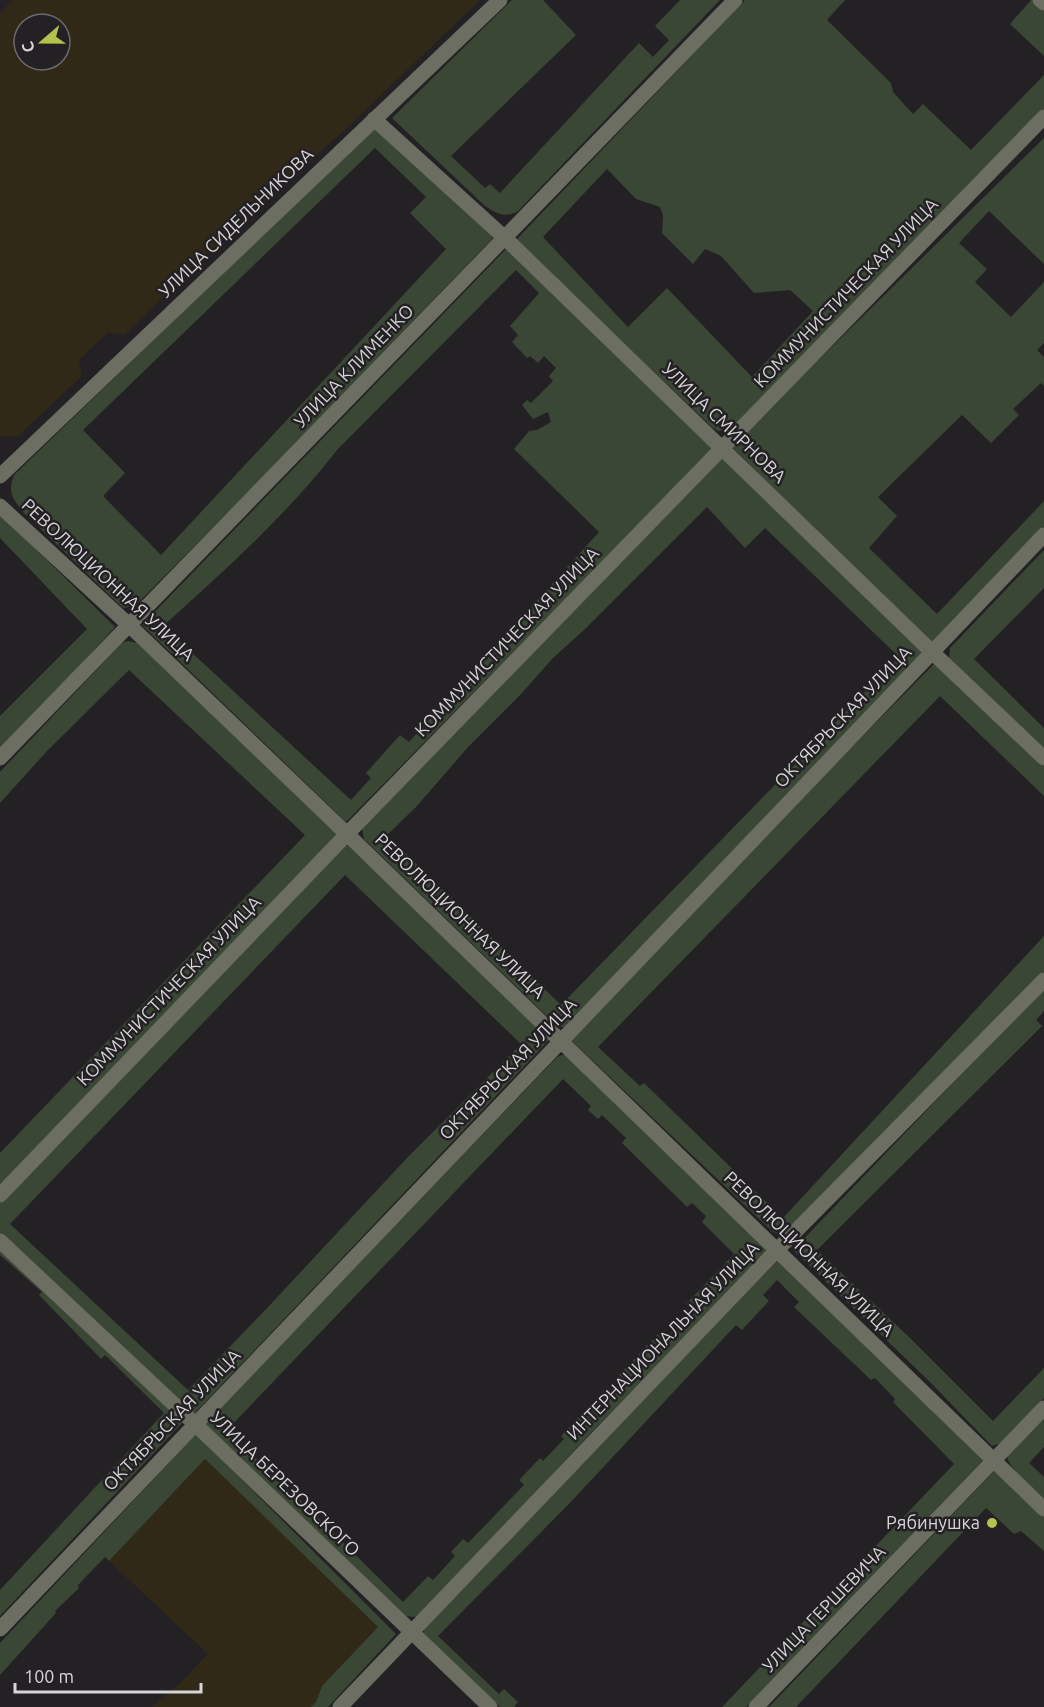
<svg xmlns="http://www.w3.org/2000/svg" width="1044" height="1707" viewBox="0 0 1044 1707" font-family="Ubuntu,sans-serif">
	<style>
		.industrial { fill: #302918; fill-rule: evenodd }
		.green { fill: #394734; fill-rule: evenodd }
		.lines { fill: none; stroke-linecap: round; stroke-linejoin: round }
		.minor { stroke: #6c6e62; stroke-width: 15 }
		.poi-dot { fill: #b2c34c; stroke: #242124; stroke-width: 2 }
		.labels { text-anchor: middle; stroke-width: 5; stroke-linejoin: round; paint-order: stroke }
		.street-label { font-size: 18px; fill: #d7d5d7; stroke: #242124 }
		.poi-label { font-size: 18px; fill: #d7d5d7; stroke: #242124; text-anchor: end }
	</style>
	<rect width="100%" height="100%" fill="#242124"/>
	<!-- industrial -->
	<g class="industrial">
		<path d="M 13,0 L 480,0 L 349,126 L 239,224 L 124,335 L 108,332 L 79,360 L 82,376 L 18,436 L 0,436 L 0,13 ZM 24,24 L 60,24 L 60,60 L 24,60 Z"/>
		<path d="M 205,1459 L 378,1627 L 322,1686 L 316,1702 L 311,1707 L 152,1707 L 179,1684 L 208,1654 L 109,1561 Z"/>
	</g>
	<!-- green -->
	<g class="green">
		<path d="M 512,0 L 543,0 L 576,35 L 451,156 L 485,188 L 490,184 L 500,193 L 639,43 L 653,57 L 669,40 L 655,26 L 680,0 L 720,0 L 518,211 C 505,219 495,213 484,205 L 392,118 Z"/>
		<path d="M 745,0 L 845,0 L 827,20 L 891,83 L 893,92 L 913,114 L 923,104 L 971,150 L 1044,75 L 1044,112 L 734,427 L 719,431 L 713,428 L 516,240 ZM 607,169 L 636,199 L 660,207 L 663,216 L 662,233 L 693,264 L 705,249 L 721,256 L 754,293 L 790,290 L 813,311 L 752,377 L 667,288 L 628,327 L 543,237 Z"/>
		<path d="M 1031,0 L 1037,0 L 1044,6 L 1044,56 L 1010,24 Z"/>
		<path d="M 376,125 L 492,234 L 492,239 L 250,490 L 140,601 L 133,606 L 123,608 L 23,512 C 13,499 7,492 14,475 ZM 375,148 L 426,197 L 410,213 L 446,249 L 161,555 L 103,496 L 125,473 L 83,430 Z"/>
		<path d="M 1044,138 L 1044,264 L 989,211 L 959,243 L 987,269 L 975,282 L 1011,317 L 1044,282 L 1044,343 L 1037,350 L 1044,357 L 1044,386 L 1041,383 L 1013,409 L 1019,415 L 991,443 L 962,415 L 878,497 L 897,516 L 869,548 L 937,614 L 1044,501 L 1044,528 L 931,646 L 731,446 Z"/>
		<path d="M 509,246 L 712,447 L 709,453 L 346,822 L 142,625 ZM 516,270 L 539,293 L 510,326 L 518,335 L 512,342 L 527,358 L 530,356 L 538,363 L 544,356 L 556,368 L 549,376 L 553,381 L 531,403 L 527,400 L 522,405 L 533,419 L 548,412 L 551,422 L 537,430 L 529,431 L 514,449 L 599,532 L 409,742 L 400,735 L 366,773 L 371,778 L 351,800 L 163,626 C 224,571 286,516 337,450 Z"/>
		<path d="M 725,454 L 926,652 L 564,1027 L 558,1027 L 364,839 L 362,829 ZM 707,507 L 745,548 L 765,528 L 899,657 L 561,1005 L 387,835 L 416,807 L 469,746 L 521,694 L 553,658 L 584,630 Z"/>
		<path d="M 0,514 L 115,627 L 0,753 L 0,716 L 87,629 L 0,538 Z"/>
		<path d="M 1044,550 L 1044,588 L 974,659 L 1044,728 L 1044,748 L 949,660 L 950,648 Z"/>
		<path d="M 128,641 L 137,643 L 337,834 L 0,1188 L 0,1153 L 305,835 L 129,670 L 47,751 L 0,803 L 0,772 L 122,643 Z"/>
		<path d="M 934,664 L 1044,765 L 1044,796 L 940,696 L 598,1047 L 640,1086 L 644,1083 L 783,1218 L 1044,936 L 1044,972 L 901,1125 L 785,1236 L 773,1232 L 571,1040 L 831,768 Z"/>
		<path d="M 347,845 L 425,917 L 549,1040 L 194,1414 L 0,1234 L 0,1203 L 214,980 ZM 345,875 L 521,1044 L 406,1159 L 269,1306 L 188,1390 L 10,1224 Z"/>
		<path d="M 1044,988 L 1044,1011 L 1036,1020 L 1042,1026 L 817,1250 L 907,1335 L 993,1421 L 1044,1368 L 1044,1398 L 1001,1443 L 992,1446 L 929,1381 L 793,1250 Z"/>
		<path d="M 562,1055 L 566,1055 L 769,1250 L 587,1437 L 421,1614 L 416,1617 L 403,1616 L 205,1424 L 557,1057 ZM 563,1079 L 591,1106 L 588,1110 L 598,1119 L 602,1115 L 626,1138 L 622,1143 L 687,1207 L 692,1203 L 706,1216 L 702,1222 L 734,1254 L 686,1304 L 692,1310 L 664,1340 L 658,1334 L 619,1375 L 625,1381 L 613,1394 L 606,1388 L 561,1436 L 564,1439 L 543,1461 L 540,1458 L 519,1480 L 524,1485 L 468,1543 L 463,1539 L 451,1552 L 455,1556 L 433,1580 L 428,1576 L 403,1602 L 286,1486 L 226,1431 Z"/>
		<path d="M 0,1247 L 184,1421 L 0,1616 L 0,1590 L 164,1413 L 105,1355 L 101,1359 L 39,1295 L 42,1292 L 0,1255 Z"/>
		<path d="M 779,1259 L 984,1459 L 746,1707 L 722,1707 L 954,1464 L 893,1402 L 895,1399 L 875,1378 L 871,1380 L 794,1307 L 799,1302 L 777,1280 L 763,1295 L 769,1301 L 742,1330 L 736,1325 L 567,1506 L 438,1636 L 499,1694 L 504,1689 L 518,1702 L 514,1707 L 500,1707 L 424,1633 L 424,1629 Z"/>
		<path d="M 1044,1415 L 1044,1447 L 1029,1463 L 1044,1477 L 1044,1498 C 1034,1488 1009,1470 1007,1456 Z"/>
		<path d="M 196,1434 L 396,1634 L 328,1707 L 311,1707 L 316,1702 L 322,1686 L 378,1627 L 205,1459 L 109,1561 L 105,1557 L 78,1585 L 79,1588 L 55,1611 L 56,1613 L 0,1675 L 0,1643 Z"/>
		<path d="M 996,1469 L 1044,1516 L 1044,1551 L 1021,1531 L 1014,1534 L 986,1508 L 796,1707 L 769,1707 Z"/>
	</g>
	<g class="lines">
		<!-- minor -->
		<g class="minor">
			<path d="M 1040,0 L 1044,3"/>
			<path d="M 374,119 L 505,238 L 932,652 L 1044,758"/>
			<path d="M 0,476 L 500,0"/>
			<path d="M 0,506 L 129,625 L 347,834 L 1044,1509"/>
			<path d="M 0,758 L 735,0"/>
			<path d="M 0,1195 L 347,834 L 1044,117"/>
			<path d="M 0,1241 L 195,1424 L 490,1707"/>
			<path d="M 0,1629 L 1044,535"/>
			<path d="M 340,1707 L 777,1250 L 1044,980"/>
			<path d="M 756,1707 L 1044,1408"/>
		</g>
	</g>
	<!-- markers -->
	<circle class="poi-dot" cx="992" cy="1523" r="6"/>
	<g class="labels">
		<!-- street labels -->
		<g class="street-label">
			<text transform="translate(236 223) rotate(-44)" y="6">УЛИЦА СИДЕЛЬНИКОВА</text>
			<text transform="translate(846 293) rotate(-46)" y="6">КОММУНИСТИЧЕСКАЯ УЛИЦА</text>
			<text transform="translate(354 366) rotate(-46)" y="6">УЛИЦА КЛИМЕНКО</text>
			<text transform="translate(724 423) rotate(44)" y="6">УЛИЦА СМИРНОВА</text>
			<text transform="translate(108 580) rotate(43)" y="6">РЕВОЛЮЦИОННАЯ УЛИЦА</text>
			<text transform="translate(507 642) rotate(-46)" y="6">КОММУНИСТИЧЕСКАЯ УЛИЦА</text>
			<text transform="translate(843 717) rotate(-46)" y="6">ОКТЯБРЬСКАЯ УЛИЦА</text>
			<text transform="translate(460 916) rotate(44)" y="6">РЕВОЛЮЦИОННАЯ УЛИЦА</text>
			<text transform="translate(169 991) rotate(-46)" y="6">КОММУНИСТИЧЕСКАЯ УЛИЦА</text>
			<text transform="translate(508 1069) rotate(-46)" y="6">ОКТЯБРЬСКАЯ УЛИЦА</text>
			<text transform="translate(809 1254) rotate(44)" y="6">РЕВОЛЮЦИОННАЯ УЛИЦА</text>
			<text transform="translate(663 1341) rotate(-46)" y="6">ИНТЕРНАЦИОНАЛЬНАЯ УЛИЦА</text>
			<text transform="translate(172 1420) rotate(-46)" y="6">ОКТЯБРЬСКАЯ УЛИЦА</text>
			<text transform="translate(285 1484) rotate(44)" y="6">УЛИЦА БЕРЕЗОВСКОГО</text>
			<text transform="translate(824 1609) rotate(-46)" y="6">УЛИЦА ГЕРШЕВИЧА</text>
		</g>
		<!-- poi labels -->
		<g class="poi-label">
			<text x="980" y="1529">Рябинушка</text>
		</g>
	</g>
	<!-- north arrow -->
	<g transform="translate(42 42) rotate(250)"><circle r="28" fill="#242124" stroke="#6c696c" stroke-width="1.5"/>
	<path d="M0-4.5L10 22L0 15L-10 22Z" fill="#b2c34c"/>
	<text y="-9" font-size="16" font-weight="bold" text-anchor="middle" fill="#d7d5d7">С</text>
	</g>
	<!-- scale -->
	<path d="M15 1683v9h186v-9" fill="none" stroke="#d7d5d7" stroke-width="3"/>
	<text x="24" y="1683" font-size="18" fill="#d7d5d7" stroke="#242124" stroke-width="4.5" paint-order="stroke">100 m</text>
</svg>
